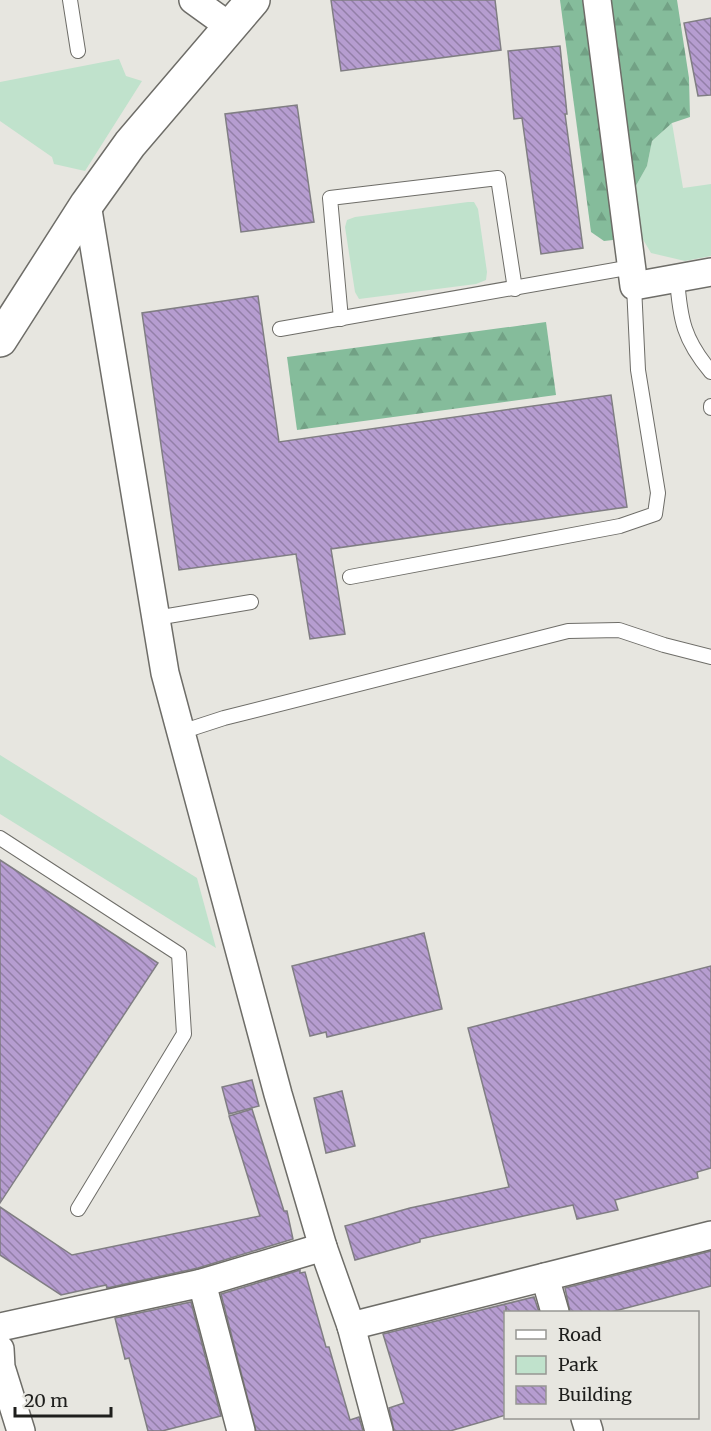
<svg xmlns="http://www.w3.org/2000/svg" width="711" height="1431" viewBox="0 0 711 1431" font-family="Merriweather,serif">
	<style>
		.green { fill: #c0e2cc }
		.forest { fill: url(#forest-firs) }
		.building { fill: url(#building-back-hatch); stroke: #807e83; stroke-width: 1.5 }
		.lines { fill: none; stroke-linecap: round; stroke-linejoin: round }
		.lane-casing { stroke: #6e6d68; stroke-width: 16 }
		.street-casing { stroke: #6e6d68; stroke-width: 30 }
		.secondary-casing { stroke: #6e6d68; stroke-width: 36 }
		.lane { stroke: #fff; stroke-width: 14 }
		.street { stroke: #fff; stroke-width: 27 }
		.secondary { stroke: #fff; stroke-width: 33 }
	</style>
	<defs>
		<pattern id="forest-firs" width="22" height="20" patternUnits="userSpaceOnUse" patternTransform="scale(1.5)"><rect width="22" height="20" fill="#85bc9b"/><path d="M5 1l3.5 6h-7zM16 11l3.5 6h-7z" fill="#72a185"/></pattern>
		<pattern id="building-back-hatch" width="6" height="6" patternUnits="userSpaceOnUse" patternTransform="scale(1.5)"><rect width="6" height="6" fill="#b69dd0"/><path d="M-1 5l2 2M0 0l6 6M5-1l2 2" fill="none" stroke="#937fa8"/></pattern>
	</defs>
	<rect width="100%" height="100%" fill="#e7e6e0"/>
	<!-- green -->
	<g class="green">
		<path d="M 119,59 L 126,76 L 142,81 L 85,171 L 54,164 L 52,157 L 0,121 L 0,82 Z"/>
		<path d="M 672,123 L 683,188 L 711,184 L 711,256 L 685,261 L 651,253 L 641,236 L 633,191 L 647,166 L 652,141 Z"/>
		<path d="M 468,202 L 474,202 L 478,209 L 487,272 L 486,280 L 476,284 L 359,299 L 355,292 L 345,227 L 347,220 L 355,217 Z"/>
		<path d="M 0,755 L 197,878 L 216,948 L 0,814 Z"/>
	</g>
	<!-- forest -->
	<g class="forest">
		<path d="M 560,0 L 588,0 L 618,227 L 613,240 L 604,241 L 591,232 Z"/>
		<path d="M 607,0 L 677,0 L 689,78 L 690,117 L 672,123 L 652,141 L 647,166 L 633,191 Z"/>
		<path d="M 546,322 L 556,395 L 297,430 L 287,357 Z"/>
	</g>
	<!-- building -->
	<g class="building">
		<path d="M 331,0 L 495,0 L 501,50 L 341,71 Z"/>
		<path d="M 711,18 L 711,95 L 698,96 L 684,23 Z"/>
		<path d="M 560,46 L 567,114 L 565,114 L 583,248 L 541,254 L 522,118 L 514,119 L 508,51 Z"/>
		<path d="M 297,105 L 314,222 L 241,232 L 225,114 Z"/>
		<path d="M 258,296 L 279,442 L 611,395 L 627,507 L 331,549 L 345,634 L 310,639 L 296,554 L 179,570 L 142,313 Z"/>
		<path d="M 0,860 L 158,963 L 0,1203 Z"/>
		<path d="M 424,933 L 442,1009 L 327,1037 L 326,1032 L 310,1036 L 292,966 Z"/>
		<path d="M 711,966 L 711,1168 L 697,1172 L 698,1178 L 615,1200 L 618,1210 L 577,1219 L 573,1205 L 420,1239 L 420,1242 L 355,1260 L 345,1226 L 410,1208 L 509,1187 L 468,1028 Z"/>
		<path d="M 252,1080 L 259,1106 L 229,1114 L 222,1087 Z"/>
		<path d="M 342,1091 L 355,1146 L 326,1153 L 314,1098 Z"/>
		<path d="M 252,1109 L 284,1211 L 287,1211 L 293,1239 L 198,1268 L 107,1288 L 106,1285 L 61,1295 L 0,1255 L 0,1207 L 72,1255 L 260,1216 L 229,1116 Z"/>
		<path d="M 711,1251 L 711,1286 L 611,1312 L 570,1312 L 565,1288 Z"/>
		<path d="M 300,1270 L 300,1273 L 305,1272 L 326,1347 L 329,1347 L 350,1420 L 359,1417 L 363,1431 L 256,1431 L 221,1294 Z"/>
		<path d="M 534,1297 L 539,1312 L 506,1312 L 506,1306 L 506,1415 L 450,1431 L 394,1431 L 389,1408 L 404,1403 L 383,1334 Z"/>
		<path d="M 191,1302 L 221,1416 L 162,1431 L 148,1431 L 129,1358 L 125,1359 L 115,1318 Z"/>
	</g>
	<g class="lines">
		<defs>
			<g id="lane">
				<path d="M 70,0 L 78,51"/>
				<path d="M 677,278 C 680,320 684,340 711,372"/>
				<path d="M 341,319 L 330,198 L 498,178 L 515,289"/>
				<path d="M 280,329 L 632,267"/>
				<path d="M 711,406 L 711,408"/>
				<path d="M 350,577 L 620,526 L 655,514 L 658,493 L 638,370 L 634,286"/>
				<path d="M 156,618 L 251,602"/>
				<path d="M 181,732 L 224,718 L 568,631 L 619,630 L 664,645 L 711,657"/>
				<path d="M 0,838 L 179,954 L 184,1034 L 78,1209"/>
			</g>
			<g id="street">
				<path d="M 193,0 L 229,26"/>
				<path d="M 597,0 L 634,286 L 711,272"/>
				<path d="M 87,204 L 165,673 L 278,1094 L 323,1247 L 351,1326 L 379,1431"/>
				<path d="M 545,1277 L 555,1312"/>
				<path d="M 202,1283 L 241,1431"/>
				<path d="M 351,1326 L 711,1235"/>
				<path d="M 0,1327 L 202,1283 L 323,1247"/>
				<path d="M 0,1349 L 1,1367 L 21,1431"/>
				<path d="M 585,1418 L 589,1431"/>
			</g>
			<path id="secondary" d="M 0,340 L 87,204 L 130,144 L 253,0"/>
		</defs>
		<!-- lane casing -->
		<use href="#lane" class="lane-casing"/>
		<!-- street casing -->
		<use href="#street" class="street-casing"/>
		<!-- secondary casing -->
		<use href="#secondary" class="secondary-casing"/>
		<!-- lane -->
		<use href="#lane" class="lane"/>
		<!-- street -->
		<use href="#street" class="street"/>
		<!-- secondary -->
		<use href="#secondary" class="secondary"/>
	</g>
	<!-- legend -->
	<rect x="504" y="1311" width="195" height="108" fill="#e7e6e0" stroke="#979692" stroke-width="1.5"/>
	<rect x="516" y="1330" width="30" height="9" fill="#ffffff" stroke="#979692" stroke-width="1.5"/>
	<text x="558" y="1341" font-size="18" fill="#1e1e1c">Road</text>
	<rect x="516" y="1356" width="30" height="18" fill="#c0e2cc" stroke="#979692" stroke-width="1.5"/>
	<text x="558" y="1371" font-size="18" fill="#1e1e1c">Park</text>
	<rect x="516" y="1386" width="30" height="18" fill="url(#building-back-hatch)" stroke="#979692" stroke-width="1.5"/>
	<text x="558" y="1401" font-size="18" fill="#1e1e1c">Building</text>
	<!-- scale -->
	<path d="M15 1407v9h96v-9" fill="none" stroke="#1e1e1c" stroke-width="3"/>
	<text x="24" y="1407" font-size="18" fill="#1e1e1c" stroke="#e7e6e0" stroke-width="4.5" paint-order="stroke">20 m</text>
</svg>
